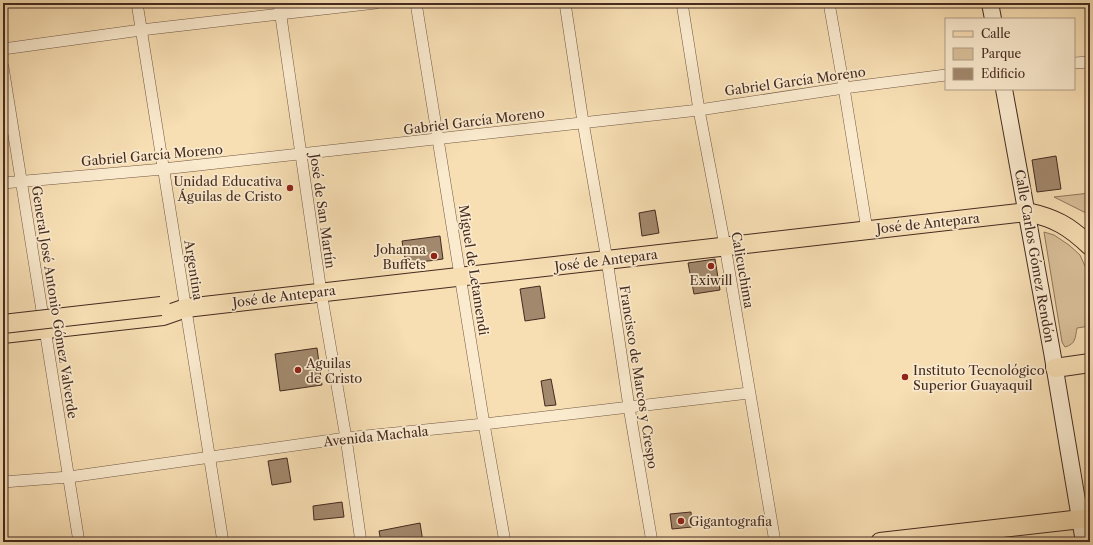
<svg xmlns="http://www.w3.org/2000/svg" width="1093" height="545" viewBox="0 0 1093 545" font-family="'Libre Caslon Text',serif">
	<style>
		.green { fill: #d9c09a; stroke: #8f765d }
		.building { fill: #a2886c; stroke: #452b20 }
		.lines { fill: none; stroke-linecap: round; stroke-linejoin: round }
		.minor-casing { stroke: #725845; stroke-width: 12 }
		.secondary-casing { stroke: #452b20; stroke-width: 18 }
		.primary-casing { stroke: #452b20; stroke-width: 20 }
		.minor { stroke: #faeace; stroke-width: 11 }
		.secondary { stroke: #faeace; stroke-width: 16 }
		.primary { stroke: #f7deb3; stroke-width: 18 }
		.primary-bridge-casing { stroke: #452b20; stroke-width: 20; stroke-linecap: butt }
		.primary-bridge { stroke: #f7deb3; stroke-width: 18 }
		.poi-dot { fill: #8f2418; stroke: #faeace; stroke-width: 1.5 }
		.labels { text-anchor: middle; stroke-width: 3.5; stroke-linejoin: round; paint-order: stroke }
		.street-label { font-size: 13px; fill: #452b20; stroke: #faeace }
		.poi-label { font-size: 13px; fill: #452b20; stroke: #faeace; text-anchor: start }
	</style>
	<rect width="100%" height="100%" fill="#f7deb3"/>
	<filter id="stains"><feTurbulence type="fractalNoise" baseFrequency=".005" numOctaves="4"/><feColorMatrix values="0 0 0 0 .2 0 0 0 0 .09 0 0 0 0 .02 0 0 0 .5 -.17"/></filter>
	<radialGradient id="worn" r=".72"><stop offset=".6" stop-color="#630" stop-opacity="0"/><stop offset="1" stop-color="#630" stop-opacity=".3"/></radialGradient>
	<!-- green -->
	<g class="green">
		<path d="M 1090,193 L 1090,215 L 1054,197 Z"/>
		<path d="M 1044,232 L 1054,235 L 1069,245 L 1080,255 L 1090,277 L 1090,326 L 1077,328 C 1075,338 1076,344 1065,347 L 1062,342 Z"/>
	</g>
	<!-- building -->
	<g class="building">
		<path d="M 1056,156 L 1061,189 L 1037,192 L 1032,160 Z"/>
		<path d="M 655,210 L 659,233 L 642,236 L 639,213 Z"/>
		<path d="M 440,236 L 443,259 L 406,264 L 402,241 Z"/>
		<path d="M 715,259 L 720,290 L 694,294 L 688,263 Z"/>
		<path d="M 540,286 L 545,318 L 525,321 L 520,289 Z"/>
		<path d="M 317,348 L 322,385 L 280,391 L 275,354 Z"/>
		<path d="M 551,379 L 556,405 L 545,406 L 541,381 Z"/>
		<path d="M 287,458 L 291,482 L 272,485 L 268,461 Z"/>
		<path d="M 342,502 L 344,517 L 314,520 L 313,506 Z"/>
		<path d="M 691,512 L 692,527 L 672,529 L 670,514 Z"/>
		<path d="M 420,523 L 423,542 L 381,542 L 379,531 Z"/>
	</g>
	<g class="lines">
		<defs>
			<g id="minor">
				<path d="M 137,3 L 223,542"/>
				<path d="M 279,3 L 321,292 L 346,438 L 361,542"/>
				<path d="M 416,3 L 484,424 L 505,542"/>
				<path d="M 565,3 L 583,122 L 607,260 L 629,407 L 652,542"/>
				<path d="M 682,3 L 699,110 L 725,246 L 775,542"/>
				<path d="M 829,3 L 844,88 L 867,230"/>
				<path d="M 3,49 L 141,30 L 376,3"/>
				<path d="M 1074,63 L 1090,62"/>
				<path d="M 3,67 L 79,542"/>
				<path d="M 3,183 L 163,169 L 699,110 L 844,88 L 946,75"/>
				<path d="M 3,482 L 69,477 L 346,438 L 484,424 L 749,393"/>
			</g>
			<g id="secondary">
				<path d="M 990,3 L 993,19"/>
				<path d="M 1004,89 L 1052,352 L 1084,542"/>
			</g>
			<g id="primary">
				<path d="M 3,334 L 163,316 L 186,308 L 1027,212 C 1055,218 1069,226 1090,246"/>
				<path d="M 1055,368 L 1090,363"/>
				<path d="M 880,542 L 1090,518"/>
			</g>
		</defs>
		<!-- minor casing -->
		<use href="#minor" class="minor-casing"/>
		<!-- secondary casing -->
		<use href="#secondary" class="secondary-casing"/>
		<!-- primary casing -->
		<use href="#primary" class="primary-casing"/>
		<!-- minor -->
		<use href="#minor" class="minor"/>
		<!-- secondary -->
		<use href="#secondary" class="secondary"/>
		<!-- primary -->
		<use href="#primary" class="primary"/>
		<defs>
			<path id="primary-bridge" d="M 3,324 L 161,306"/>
		</defs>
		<!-- primary-bridge casing -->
		<use href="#primary-bridge" class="primary-bridge-casing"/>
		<!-- primary-bridge -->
		<use href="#primary-bridge" class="primary-bridge"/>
	</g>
	<!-- markers -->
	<g class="poi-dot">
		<circle cx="290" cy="188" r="4"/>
		<circle cx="434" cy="256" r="4"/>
		<circle cx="711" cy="266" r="4"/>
		<circle cx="298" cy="370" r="4"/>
		<circle cx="905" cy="377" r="4"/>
		<circle cx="681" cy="521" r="4"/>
	</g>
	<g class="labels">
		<!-- street labels -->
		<g class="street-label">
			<text transform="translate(795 81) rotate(-8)" y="5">Gabriel García Moreno</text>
			<text transform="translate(474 121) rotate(-7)" y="5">Gabriel García Moreno</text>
			<text transform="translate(152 155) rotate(-5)" y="5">Gabriel García Moreno</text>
			<text transform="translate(323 211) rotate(82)" y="5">José de San Martín</text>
			<text transform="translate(928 223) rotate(-6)" y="5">José de Antepara</text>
			<text transform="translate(1035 256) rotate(80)" y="5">Calle Carlos Gómez Rendón</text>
			<text transform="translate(606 260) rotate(-7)" y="5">José de Antepara</text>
			<text transform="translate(194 270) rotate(81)" y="5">Argentina</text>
			<text transform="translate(474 270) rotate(81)" y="5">Miguel de Letamendi</text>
			<text transform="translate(743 270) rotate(80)" y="5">Calicuchima</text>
			<text transform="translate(284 296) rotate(-7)" y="5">José de Antepara</text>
			<text transform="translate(55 302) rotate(81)" y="5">General José Antonio Gómez Valverde</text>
			<text transform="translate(639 377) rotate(81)" y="5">Francisco de Marcos y Crespo</text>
			<text transform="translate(376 436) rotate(-6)" y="5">Avenida Machala</text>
		</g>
		<!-- poi labels -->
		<g class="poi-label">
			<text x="282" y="186" text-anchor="end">Unidad Educativa<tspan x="282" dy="15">Águilas de Cristo</tspan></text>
			<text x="426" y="254" text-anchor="end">Johanna<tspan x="426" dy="15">Buffets</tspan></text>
			<text x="711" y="285" text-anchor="middle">Exiwill</text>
			<text x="306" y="368">Aguilas<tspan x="306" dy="15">de Cristo</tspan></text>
			<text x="913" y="375">Instituto Tecnológico<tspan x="913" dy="15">Superior Guayaquil</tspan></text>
			<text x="689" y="526">Gigantografia</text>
		</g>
	</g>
	<!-- margin -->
	<rect width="1093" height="545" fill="none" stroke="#f7deb3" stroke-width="16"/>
	<rect x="4" y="4" width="1085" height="537" fill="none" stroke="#452b20" stroke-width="2"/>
	<rect x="8" y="8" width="1077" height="529" fill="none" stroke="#452b20"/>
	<!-- legend -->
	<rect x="945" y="18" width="130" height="72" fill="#faeace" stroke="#b29e88"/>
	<rect x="953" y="31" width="20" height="6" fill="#f7deb3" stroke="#b29e88"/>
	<text x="981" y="38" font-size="12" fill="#452b20">Calle</text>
	<rect x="953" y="48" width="20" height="12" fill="#d9c09a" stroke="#b29e88"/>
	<text x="981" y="58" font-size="12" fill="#452b20">Parque</text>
	<rect x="953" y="68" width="20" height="12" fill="#a2886c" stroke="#b29e88"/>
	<text x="981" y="78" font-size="12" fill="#452b20">Edificio</text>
	<rect width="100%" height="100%" filter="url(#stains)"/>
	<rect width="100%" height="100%" fill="url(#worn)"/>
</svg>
